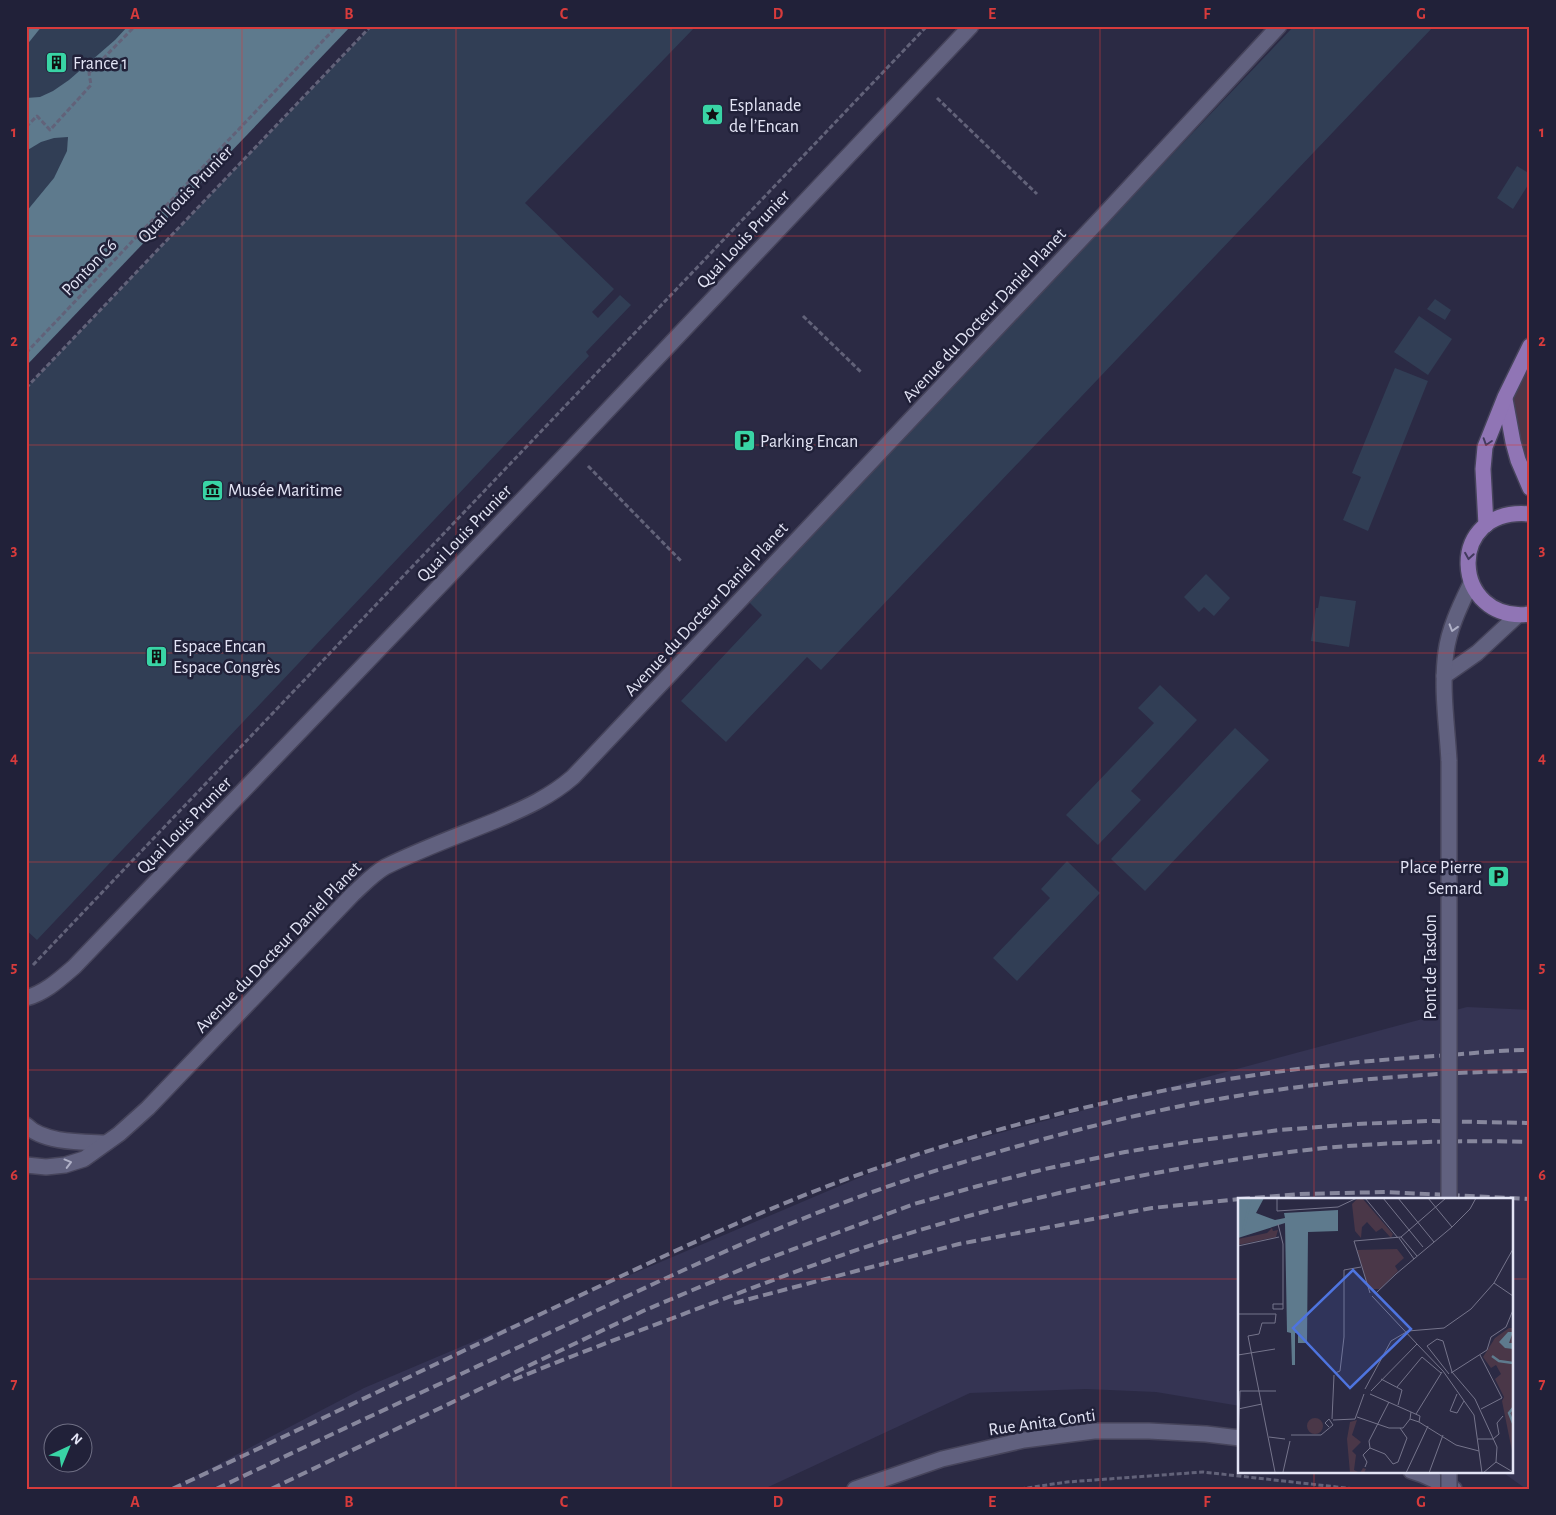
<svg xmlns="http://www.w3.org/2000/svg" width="1556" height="1515" viewBox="0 0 1556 1515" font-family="'Alegreya Sans',sans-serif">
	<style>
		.built { fill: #353453 }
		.green { fill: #4a3748 }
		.water { fill: #5e7a8d }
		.building { fill: #313e55 }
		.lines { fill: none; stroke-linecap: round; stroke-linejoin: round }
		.minor-casing { stroke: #46445b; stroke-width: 18 }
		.major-casing { stroke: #46445b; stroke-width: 18 }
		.path { stroke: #626279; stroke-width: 3; stroke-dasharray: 5 2.5; stroke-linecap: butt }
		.minor { stroke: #61617f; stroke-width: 15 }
		.major { stroke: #9075b5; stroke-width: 15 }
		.rail { stroke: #87879d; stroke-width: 4; stroke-dasharray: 10 5; stroke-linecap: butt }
		.minor-bridge-casing { stroke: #46445b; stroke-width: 18; stroke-linecap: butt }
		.minor-bridge { stroke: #61617f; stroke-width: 15 }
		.oneway { stroke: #423a5e }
		.oneway2 { stroke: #afb0c6 }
		.grid { fill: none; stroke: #d73b3c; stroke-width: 1; stroke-opacity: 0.55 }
		.labels { text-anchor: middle; stroke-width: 5; stroke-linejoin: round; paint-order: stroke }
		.poi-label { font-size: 18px; fill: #e3e4f5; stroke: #212139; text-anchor: start }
		.street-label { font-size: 18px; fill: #e3e4f5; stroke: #212139 }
		.inset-river { fill: none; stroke: #5e7a8d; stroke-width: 2.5 }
		.inset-road { fill: none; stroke: #75748b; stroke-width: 1 }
		.view { fill: #4e74df; fill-opacity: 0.15; stroke: #4e74df; stroke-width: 2.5 }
		.inset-edge { fill: none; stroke: #e3e4f5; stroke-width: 2.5 }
		.neatline { fill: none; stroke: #d73b3c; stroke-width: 2 }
		.grid-label { font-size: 16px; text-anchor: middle; font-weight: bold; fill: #d73b3c }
	</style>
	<rect width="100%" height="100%" fill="#2b2a44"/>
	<!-- built -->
	<path class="built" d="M 1467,1007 L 1530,1010 L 1530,1489 L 1526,1489 L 1501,1471 L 1512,1471 L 1512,1199 L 1240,1199 L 1240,1406 L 1156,1392 L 1086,1389 L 970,1393 L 764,1489 L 171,1489 L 364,1388 L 903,1159 Z"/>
	<!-- green -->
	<path class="green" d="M 1530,346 L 1530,488 L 1505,397 Z"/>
	<!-- water -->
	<path class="water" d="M 26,26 L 351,26 L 26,366 Z"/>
	<!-- building -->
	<g class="building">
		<path d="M 42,26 L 128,26 L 115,40 L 69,80 L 53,91 L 40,97 L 26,98 L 26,46 Z"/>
		<path d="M 372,26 L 696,26 L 525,203 L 614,289 L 592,312 L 598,318 L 620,295 L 631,305 L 586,352 L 589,356 L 37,940 L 26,930 L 26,388 Z"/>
		<path d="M 1294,26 L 1434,26 L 821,670 L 807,657 L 726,742 L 681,701 L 762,615 L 748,601 Z"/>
		<path d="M 68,137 L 67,151 L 54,178 L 26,212 L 26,151 L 41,142 L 54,138 Z"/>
		<path d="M 1517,166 L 1530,174 L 1530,182 L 1513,209 L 1497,198 Z"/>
		<path d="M 1435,299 L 1451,310 L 1445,320 L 1427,309 Z"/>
		<path d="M 1419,316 L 1452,339 L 1428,375 L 1394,352 Z"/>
		<path d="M 1395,368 L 1428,381 L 1368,531 L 1343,520 L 1361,477 L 1352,473 Z"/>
		<path d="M 1206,574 L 1230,598 L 1214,616 L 1204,607 L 1199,612 L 1184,597 Z"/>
		<path d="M 1320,596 L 1356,601 L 1349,647 L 1311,641 L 1316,608 L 1318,608 Z"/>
		<path d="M 1160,685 L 1197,720 L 1131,791 L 1141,800 L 1098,845 L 1066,815 L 1154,723 L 1138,708 Z"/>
		<path d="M 1235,728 L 1269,760 L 1145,891 L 1111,859 Z"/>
		<path d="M 1067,861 L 1100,893 L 1017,981 L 993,958 L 1050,898 L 1041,889 Z"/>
	</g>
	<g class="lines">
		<defs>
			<g id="minor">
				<path d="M 1444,676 L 1477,653 L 1518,615"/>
				<path d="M 1449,761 C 1447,725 1441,688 1446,652 C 1449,628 1461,604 1471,583"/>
				<path d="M 26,998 C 45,993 60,979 74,967 L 571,449 L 971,26"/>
				<path d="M 26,1125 C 43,1143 82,1142 105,1143"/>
				<path d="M 26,1165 L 46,1167 L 65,1165 L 84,1159 L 119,1134 L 148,1108 L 353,894 C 363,885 373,874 385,867 C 421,849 460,835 497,820 C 525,808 550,797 573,777 L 1102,217 L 1279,26"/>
				<path d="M 1411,1471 L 1423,1475 L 1454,1489"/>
				<path d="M 855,1489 L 942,1459 L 1024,1440 L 1094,1431 L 1149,1431 L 1206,1434 L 1240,1438"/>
			</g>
			<g id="major">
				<path d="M 1505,399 L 1513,442 L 1518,460 L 1530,488"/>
				<path d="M 1530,514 C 1444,506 1451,624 1530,614"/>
				<path d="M 1486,525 L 1483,469 L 1485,447 L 1505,397 L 1530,346"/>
			</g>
		</defs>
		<!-- minor casing -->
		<use href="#minor" class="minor-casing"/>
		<!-- major casing -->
		<use href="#major" class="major-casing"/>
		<!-- path -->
		<g class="path">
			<path d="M 937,98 L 1037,194"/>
			<path d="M 26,127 L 37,116 L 50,130 L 91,85 L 89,73 L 135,26"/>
			<path d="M 803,316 L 861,372"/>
			<path d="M 26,353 L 337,26"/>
			<path d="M 26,388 L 371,26"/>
			<path d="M 588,466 L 682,562"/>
			<path d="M 33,965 L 927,26"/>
			<path d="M 1020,1489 L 1067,1482 L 1203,1472 L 1355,1489"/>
		</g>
		<!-- minor -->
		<use href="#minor" class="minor"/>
		<!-- major -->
		<use href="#major" class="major"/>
		<!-- rail -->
		<g class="rail">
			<path d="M 1240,1199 L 1300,1194 L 1386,1192 L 1530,1199"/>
			<path d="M 734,1303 L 959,1244 L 1152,1208 L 1240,1199"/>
			<path d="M 513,1380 C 578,1353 644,1329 710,1304 C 771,1281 832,1257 894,1238 C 999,1205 1106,1180 1214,1163 C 1250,1157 1287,1152 1324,1148 C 1392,1142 1461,1140 1530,1142"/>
			<path d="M 172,1489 C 297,1431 421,1371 545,1312 C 649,1263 754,1212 863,1173 C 1048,1107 1240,1068 1436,1056 C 1467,1054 1498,1050 1530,1050"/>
			<path d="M 216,1489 C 332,1434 448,1380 564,1326 C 682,1270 801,1214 925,1174 C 1014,1146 1104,1121 1196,1103 C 1305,1083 1418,1072 1530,1071"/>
			<path d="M 271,1489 L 643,1311 L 759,1262 L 914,1204 L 978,1186 L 1045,1169 L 1125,1152 L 1195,1141 L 1280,1130 L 1357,1124 L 1429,1121 L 1530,1123"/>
		</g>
		<defs>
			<g id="minor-bridge">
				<path d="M 1449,761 L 1449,1199"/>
				<path d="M 1449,1471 L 1449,1489"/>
			</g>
		</defs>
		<!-- minor-bridge casing -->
		<use href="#minor-bridge" class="minor-bridge-casing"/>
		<!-- minor-bridge -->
		<use href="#minor-bridge" class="minor-bridge"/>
	</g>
	<!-- one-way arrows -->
	<defs><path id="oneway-chevron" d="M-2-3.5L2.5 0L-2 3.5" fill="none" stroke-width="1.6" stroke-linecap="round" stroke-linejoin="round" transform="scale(1.25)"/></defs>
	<g class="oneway">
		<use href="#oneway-chevron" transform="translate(1487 442) rotate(108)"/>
		<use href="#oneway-chevron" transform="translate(1469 556) rotate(99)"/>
	</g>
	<g class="oneway2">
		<use href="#oneway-chevron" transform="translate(1453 628) rotate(107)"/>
		<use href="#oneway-chevron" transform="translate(68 1163) rotate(-15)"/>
	</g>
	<!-- grid -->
	<path class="grid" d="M 242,26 L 242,1489M 456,26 L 456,1489M 671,26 L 671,1489M 885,26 L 885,1489M 1100,26 L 1100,1489M 1314,26 L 1314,1199M 26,236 L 1530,236M 26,445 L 1530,445M 26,653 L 1530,653M 26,862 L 1530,862M 26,1070 L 1530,1070M 26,1279 L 1240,1279M 1512,1279 L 1530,1279M 1314,1471 L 1314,1489"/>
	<!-- icons -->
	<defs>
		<symbol id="building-square" viewBox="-11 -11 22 22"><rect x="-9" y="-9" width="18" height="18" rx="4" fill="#39d4a5" stroke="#212139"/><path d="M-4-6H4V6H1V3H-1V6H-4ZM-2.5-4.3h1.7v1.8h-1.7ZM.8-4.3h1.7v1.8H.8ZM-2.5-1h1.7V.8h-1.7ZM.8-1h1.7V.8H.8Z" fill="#111"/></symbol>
		<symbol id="sight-square" viewBox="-11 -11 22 22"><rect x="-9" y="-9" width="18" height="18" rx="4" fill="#39d4a5" stroke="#212139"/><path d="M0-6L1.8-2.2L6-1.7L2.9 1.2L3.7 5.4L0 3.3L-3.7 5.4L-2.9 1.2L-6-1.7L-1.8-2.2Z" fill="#111"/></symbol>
		<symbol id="parking-square" viewBox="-11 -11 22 22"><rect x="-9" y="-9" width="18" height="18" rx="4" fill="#39d4a5" stroke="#212139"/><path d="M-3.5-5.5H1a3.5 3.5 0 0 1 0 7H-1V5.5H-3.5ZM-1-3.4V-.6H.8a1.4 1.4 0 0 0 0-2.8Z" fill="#111"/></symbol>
		<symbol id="museum-square" viewBox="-11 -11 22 22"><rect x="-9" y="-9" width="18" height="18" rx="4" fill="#39d4a5" stroke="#212139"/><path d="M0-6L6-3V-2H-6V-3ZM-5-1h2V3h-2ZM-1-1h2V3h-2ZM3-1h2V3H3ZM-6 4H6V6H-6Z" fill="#111"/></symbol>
	</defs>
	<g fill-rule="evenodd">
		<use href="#building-square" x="44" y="50" width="25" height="25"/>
		<use href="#sight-square" x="700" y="102" width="25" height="25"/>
		<use href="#parking-square" x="732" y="428" width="25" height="25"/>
		<use href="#museum-square" x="200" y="478" width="25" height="25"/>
		<use href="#building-square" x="144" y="644" width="25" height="25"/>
		<use href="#parking-square" x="1486" y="864" width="25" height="25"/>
	</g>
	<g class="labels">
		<!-- poi labels -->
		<g class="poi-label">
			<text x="73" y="69">France 1</text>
			<text x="729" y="111">Esplanade<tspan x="729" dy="21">de l’Encan</tspan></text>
			<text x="760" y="447">Parking Encan</text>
			<text x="228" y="496">Musée Maritime</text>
			<text x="173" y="652">Espace Encan<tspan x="173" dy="21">Espace Congrès</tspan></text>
			<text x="1482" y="873" text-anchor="end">Place Pierre<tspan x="1482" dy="21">Semard</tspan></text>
		</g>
		<!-- street labels -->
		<g class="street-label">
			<text transform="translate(185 194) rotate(-46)" y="6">Quai Louis Prunier</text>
			<text transform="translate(743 239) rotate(-47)" y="6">Quai Louis Prunier</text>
			<text transform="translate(89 267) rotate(-46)" y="6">Ponton C6</text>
			<text transform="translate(984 315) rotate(-47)" y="6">Avenue du Docteur Daniel Planet</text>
			<text transform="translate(464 533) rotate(-46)" y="6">Quai Louis Prunier</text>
			<text transform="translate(706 609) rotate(-47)" y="6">Avenue du Docteur Daniel Planet</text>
			<text transform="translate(184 825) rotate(-46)" y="6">Quai Louis Prunier</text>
			<text transform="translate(278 947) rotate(-46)" y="6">Avenue du Docteur Daniel Planet</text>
			<text transform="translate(1430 967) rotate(-90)" y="6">Pont de Tasdon</text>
			<text transform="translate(1042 1422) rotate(-8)" y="6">Rue Anita Conti</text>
		</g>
	</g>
	<!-- overview -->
	<g transform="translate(1238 1198)">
		<rect width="275" height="275" fill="#2b2a44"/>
		<path d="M 120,0 L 124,0 L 155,36 L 153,40 L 144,30 L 138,34 L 129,24 L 124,29 L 123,40 L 117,33 L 114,6 ZM 34,30 L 35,33 L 40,32 L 38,39 L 0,47 L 0,41 L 29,35 ZM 159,51 L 166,60 L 157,68 L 160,73 L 142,91 L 131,91 L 119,52 ZM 271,130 L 275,130 L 275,258 L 264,203 L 266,199 L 257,181 L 263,176 L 258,167 L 253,170 L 245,159 L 257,140 ZM69 228a8 8 0 1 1 16 0a8 8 0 1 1-16 0ZM 119,222 L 114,237 L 123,244 L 114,253 L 118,257 L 116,272 L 122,275 L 125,270 L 128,271 L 126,275 L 112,275 L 109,241 L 112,224 Z" fill="#4a3748"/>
		<path d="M 0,0 L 26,0 L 18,15 L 37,22 L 47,20 L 46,15 L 100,12 L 100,33 L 70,34 L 69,145 L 60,145 L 60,135 L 57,135 L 57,167 L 54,167 L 53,135 L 49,134 L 47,25 L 0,40 ZM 270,134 L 275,134 L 271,145 L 275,145 L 275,151 L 267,150 L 261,144 Z" fill="#5e7a8d"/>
		<path class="inset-river" d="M 5,33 L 13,0M 254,158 L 261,163 L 275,165M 275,210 L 271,215 L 275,225"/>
		<path class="inset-road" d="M 39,0 L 39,13 L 100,9 L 119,0M 127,0 L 160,40M 145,0 L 185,49M 160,0 L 196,44M 40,26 L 45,46 L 45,111 L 35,111 L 35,106 L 45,106M 214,29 L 232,11 L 238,0M 163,39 L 208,0M 161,40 L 176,61M 116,43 L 163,39 L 179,58M 116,43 L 132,95M 0,48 L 41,39M 158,76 L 214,29 L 190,0M 256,85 L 275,98M 138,95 L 158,76M 0,116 L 38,116 L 37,125 L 24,125 L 21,136 L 10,138 L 37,274M 179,146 L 205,173 L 236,217 L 244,275M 0,157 L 37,151M 242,157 L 264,200 L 243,211M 97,175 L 102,173 L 106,139 L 106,72 L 123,69M 213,175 L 249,152 L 253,139 L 268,129 L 275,112M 211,176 L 189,148 L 199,141 L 205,143 L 214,174 L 237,201 L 259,249 L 258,264 L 245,275M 143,181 L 164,192 L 160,207M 159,189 L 184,159 L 203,175M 127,191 L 153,143 L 170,133 L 206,130 L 233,111 L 256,85 L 275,51M 133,193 L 179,146 L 134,98M 132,196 L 173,214M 219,196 L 212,213 L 219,215 L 226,203M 151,204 L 131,243 L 132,250 L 147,256 L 155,266 L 160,264 L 169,240 L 162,230M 0,211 L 24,206M 173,214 L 182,218 L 181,224 L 172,221 ZM 178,216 L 204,174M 119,219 L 151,230 L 165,230 L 172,221M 94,221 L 96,177M 95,222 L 117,221 L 126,196M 181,224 L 218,247 L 241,253M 53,237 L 83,237 L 95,227 L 91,221 L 87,225 L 91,229M 31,239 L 47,241M 240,241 L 255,241 L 261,236 L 259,225 L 265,218M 0,246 L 2,193 L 38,193M 258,264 L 275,274M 127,269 L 129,264 L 125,257 L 132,250M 45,274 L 52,243M 168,275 L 190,228M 191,275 L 205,237"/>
		<path class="view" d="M 115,72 L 173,131 L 112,190 L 55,130 Z"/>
		<rect width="275" height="275" class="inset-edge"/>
	</g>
	<!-- border -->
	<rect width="1556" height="1515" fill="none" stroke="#212139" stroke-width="55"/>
	<!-- north arrow -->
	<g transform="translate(68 1448) rotate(44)"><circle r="24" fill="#212139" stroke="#6f6f84"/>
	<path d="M0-4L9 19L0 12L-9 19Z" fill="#39d4a5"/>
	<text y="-8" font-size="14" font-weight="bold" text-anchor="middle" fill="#e3e4f5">N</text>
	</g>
	<rect x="28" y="28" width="1500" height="1460" class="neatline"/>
	<g class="grid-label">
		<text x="135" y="19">A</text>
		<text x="349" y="19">B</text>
		<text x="564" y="19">C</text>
		<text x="778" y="19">D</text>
		<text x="992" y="19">E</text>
		<text x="1207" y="19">F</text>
		<text x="1421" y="19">G</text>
		<text x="14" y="137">1</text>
		<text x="1542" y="137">1</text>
		<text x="14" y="346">2</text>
		<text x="1542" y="346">2</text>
		<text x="14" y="555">3</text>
		<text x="1542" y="555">3</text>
		<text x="14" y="763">4</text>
		<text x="1542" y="763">4</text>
		<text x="14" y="972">5</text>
		<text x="1542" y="972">5</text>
		<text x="14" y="1180">6</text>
		<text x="1542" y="1180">6</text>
		<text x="14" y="1389">7</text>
		<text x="1542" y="1389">7</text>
		<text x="135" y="1507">A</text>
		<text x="349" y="1507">B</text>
		<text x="564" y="1507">C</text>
		<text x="778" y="1507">D</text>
		<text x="992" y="1507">E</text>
		<text x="1207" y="1507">F</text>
		<text x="1421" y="1507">G</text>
	</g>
</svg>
